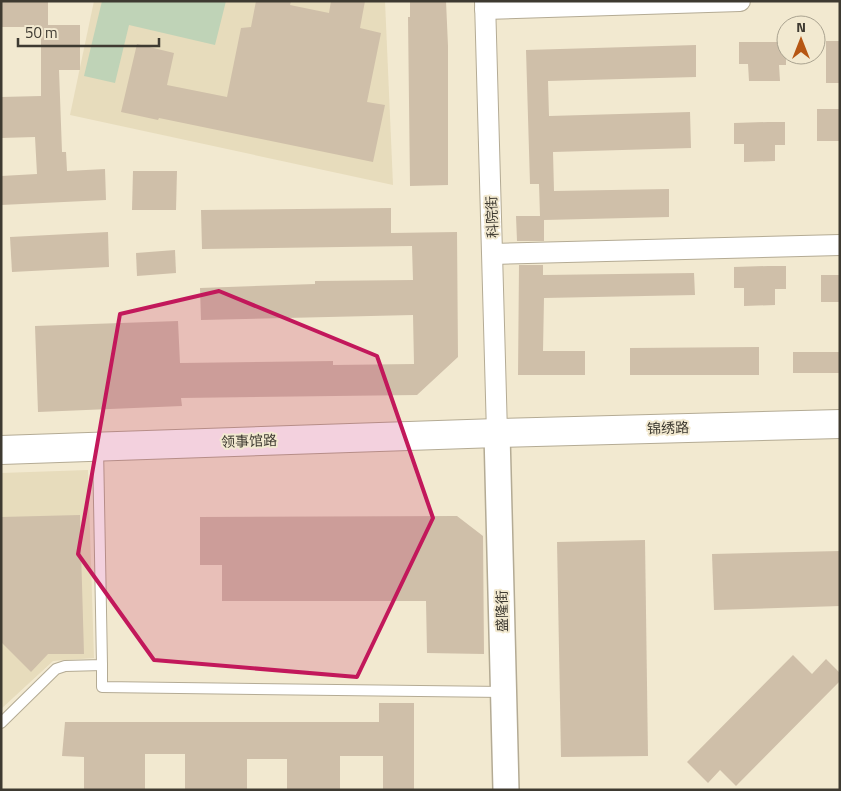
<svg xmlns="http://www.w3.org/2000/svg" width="841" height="791" viewBox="0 0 841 791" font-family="'Titillium Web','Noto Sans SC',sans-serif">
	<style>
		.built { fill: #e7dcbc }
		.green { fill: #bfd3b7 }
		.building { fill: #cfbfa9 }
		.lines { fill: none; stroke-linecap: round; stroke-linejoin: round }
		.service-casing { stroke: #b4ab94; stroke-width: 12 }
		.minor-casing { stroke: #b4ab94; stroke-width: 22 }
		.tertiary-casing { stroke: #b4ab94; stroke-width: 28 }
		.secondary-casing { stroke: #b4ab94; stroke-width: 30 }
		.service { stroke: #fff; stroke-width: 10 }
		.minor { stroke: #fff; stroke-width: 20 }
		.tertiary { stroke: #fff; stroke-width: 25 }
		.secondary { stroke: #fff; stroke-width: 28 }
		.marked { fill: #c2185b; fill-opacity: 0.2; stroke: #c2185b; stroke-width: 4; stroke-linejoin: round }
		.labels { text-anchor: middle; stroke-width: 4; stroke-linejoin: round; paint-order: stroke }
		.street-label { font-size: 14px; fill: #3e3a31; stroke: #f2e9d0 }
	</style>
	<rect width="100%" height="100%" fill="#f2e9d0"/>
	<!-- built -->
	<g class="built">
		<path d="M 94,1 L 385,1 L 393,185 L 70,115 Z"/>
		<path d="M 88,470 L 94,658 L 53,661 L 1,709 L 1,473 Z"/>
	</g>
	<!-- green -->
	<path class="green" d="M 102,1 L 226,1 L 215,45 L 129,25 L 115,83 L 84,76 Z"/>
	<!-- building -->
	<g class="building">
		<path d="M 1,1 L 48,1 L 48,25 L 80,25 L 80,70 L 59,70 L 62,152 L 66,152 L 67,171 L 105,169 L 106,200 L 1,205 L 1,176 L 37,174 L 35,137 L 1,138 L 1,97 L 41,96 L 41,27 L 1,27 Z"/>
		<path d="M 256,1 L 291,1 L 290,5 L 329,13 L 331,1 L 365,1 L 360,28 L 381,33 L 367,102 L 385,105 L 373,162 L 159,118 L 158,120 L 121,112 L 137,44 L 174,53 L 167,85 L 227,97 L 241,28 L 251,27 Z"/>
		<path d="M 410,1 L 446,1 L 448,46 L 448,185 L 410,186 L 408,17 L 410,17 Z"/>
		<rect x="826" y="41" width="14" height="42"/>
		<path d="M 739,42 L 786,42 L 786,65 L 779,65 L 780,81 L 749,81 L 748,64 L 739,64 Z"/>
		<path d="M 696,45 L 696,77 L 548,81 L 549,116 L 690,112 L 691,148 L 553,152 L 554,191 L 669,189 L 669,217 L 544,220 L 544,241 L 517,241 L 516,216 L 540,216 L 539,184 L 530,184 L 526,50 Z"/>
		<rect x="817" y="109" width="23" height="32"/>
		<path d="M 768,122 L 785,122 L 785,145 L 775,145 L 775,161 L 744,162 L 744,144 L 734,144 L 734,123 Z"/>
		<path d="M 133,171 L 177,171 L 176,210 L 132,210 Z"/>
		<path d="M 391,208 L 391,233 L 457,232 L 458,357 L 417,395 L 181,398 L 182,406 L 38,412 L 35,326 L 178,321 L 180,363 L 333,361 L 333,365 L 414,364 L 413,315 L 201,320 L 200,288 L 315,284 L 315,281 L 413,280 L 412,246 L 202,249 L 201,210 Z"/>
		<path d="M 108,232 L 109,267 L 12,272 L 10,237 Z"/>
		<path d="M 175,250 L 176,273 L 137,276 L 136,253 Z"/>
		<path d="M 519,265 L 543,265 L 543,275 L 694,273 L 695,295 L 544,298 L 543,351 L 585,351 L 585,375 L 518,375 Z"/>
		<path d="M 768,266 L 786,266 L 786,289 L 775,289 L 775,305 L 744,306 L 744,288 L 734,288 L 734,267 Z"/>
		<rect x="821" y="275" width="19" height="27"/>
		<path d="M 759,347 L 759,375 L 630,375 L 630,348 Z"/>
		<rect x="793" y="352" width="47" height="21"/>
		<path d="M 80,515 L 84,654 L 48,654 L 31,672 L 1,642 L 1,517 Z"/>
		<path d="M 457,516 L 483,536 L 484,654 L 427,653 L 426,601 L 222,601 L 222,565 L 200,565 L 200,517 Z"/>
		<path d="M 645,540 L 648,756 L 561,757 L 557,542 Z"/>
		<path d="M 840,551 L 840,606 L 714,610 L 712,554 Z"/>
		<path d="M 793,655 L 812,674 L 826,659 L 840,673 L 840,681 L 736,786 L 720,770 L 708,783 L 687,762 Z"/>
		<path d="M 379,703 L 414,703 L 414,790 L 383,790 L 383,756 L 340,756 L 340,790 L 287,790 L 287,759 L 247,759 L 247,790 L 185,790 L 185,754 L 145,754 L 145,790 L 84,790 L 84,757 L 62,756 L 65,722 L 379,722 Z"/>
	</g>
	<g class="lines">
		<defs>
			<g id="service">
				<path d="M 102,665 L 102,687 L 503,692"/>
				<path d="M 1,723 L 56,669 L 65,666 L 102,665 L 98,447"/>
			</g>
			<g id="minor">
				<path d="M 485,1 L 497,433"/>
				<path d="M 485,9 L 740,1"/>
				<path d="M 493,254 L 840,245"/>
			</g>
			<path id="tertiary" d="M 497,433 L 506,790"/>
			<path id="secondary" d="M 1,450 L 497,433 L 840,424"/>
		</defs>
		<!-- service casing -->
		<use href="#service" class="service-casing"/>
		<!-- minor casing -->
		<use href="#minor" class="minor-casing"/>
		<!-- tertiary casing -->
		<use href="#tertiary" class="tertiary-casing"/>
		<!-- secondary casing -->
		<use href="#secondary" class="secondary-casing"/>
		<!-- service -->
		<use href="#service" class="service"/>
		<!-- minor -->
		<use href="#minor" class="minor"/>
		<!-- tertiary -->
		<use href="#tertiary" class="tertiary"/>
		<!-- secondary -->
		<use href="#secondary" class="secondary"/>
	</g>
	<!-- marked area -->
	<path class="marked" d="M 219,291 L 377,356 L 433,518 L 357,677 L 154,660 L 78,554 L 120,314 Z"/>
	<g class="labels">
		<!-- street labels -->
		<g class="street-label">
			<text transform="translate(492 217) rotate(-92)" y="5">科院街</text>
			<text transform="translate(668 428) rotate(-2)" y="5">锦绣路</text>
			<text transform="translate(249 441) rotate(-2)" y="5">领事馆路</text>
			<text transform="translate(502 611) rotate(-91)" y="5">盛隆街</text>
		</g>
	</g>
	<!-- border -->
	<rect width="841" height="791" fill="none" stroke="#3e3a31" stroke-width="5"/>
	<!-- north arrow -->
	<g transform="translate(801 40)"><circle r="24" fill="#f2e9d0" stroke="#aaa390"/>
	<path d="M0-4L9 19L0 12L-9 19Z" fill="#b65613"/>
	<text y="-8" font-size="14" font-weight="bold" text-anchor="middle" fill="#3e3a31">N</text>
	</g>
	<!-- scale -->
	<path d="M18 38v8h141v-8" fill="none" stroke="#3e3a31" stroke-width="2.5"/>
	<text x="25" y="38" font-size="15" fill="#3e3a31" stroke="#f2e9d0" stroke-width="4" paint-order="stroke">50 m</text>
</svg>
